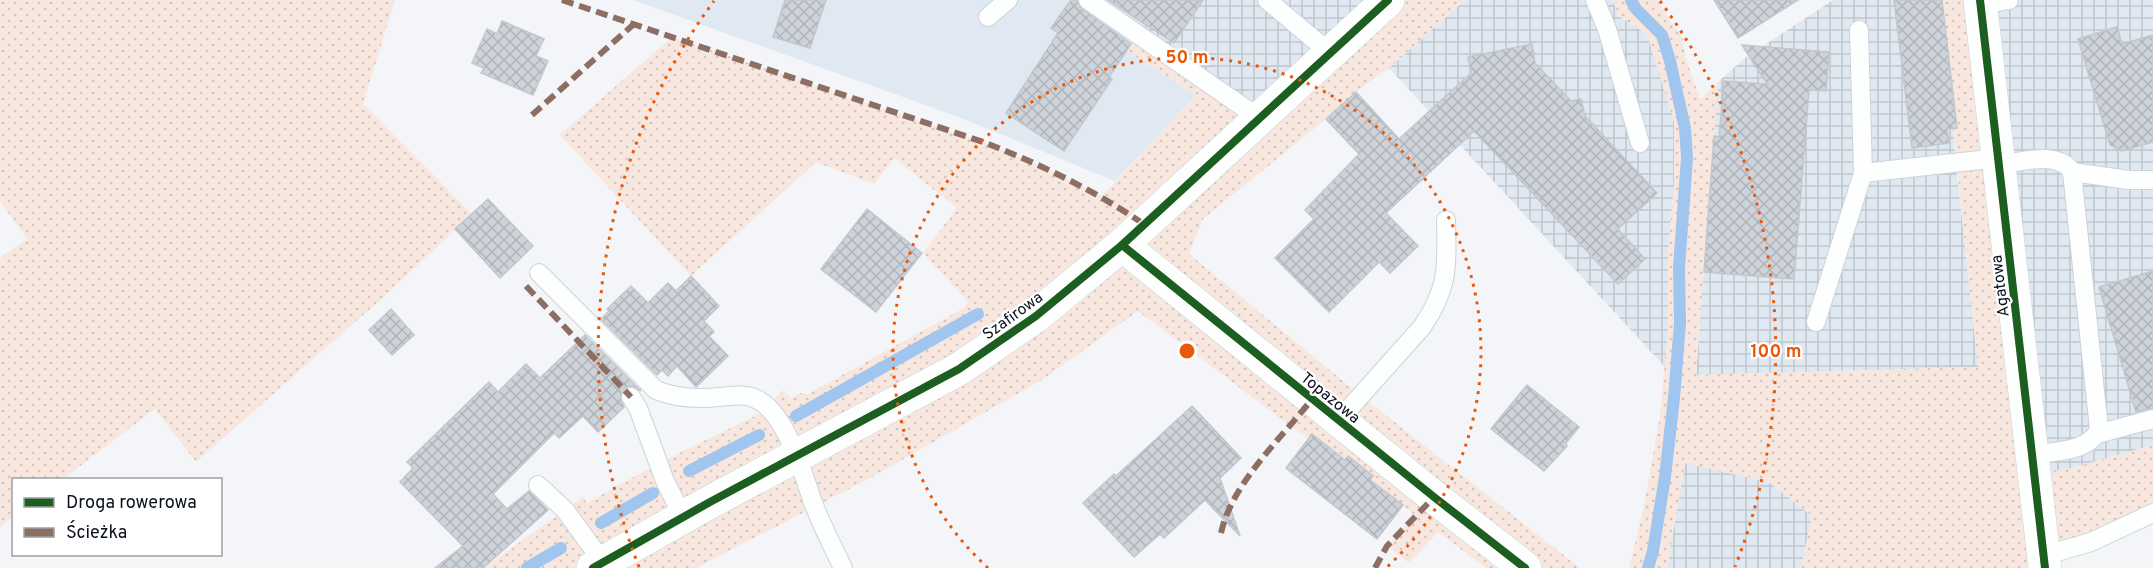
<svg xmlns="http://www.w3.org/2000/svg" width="2153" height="568" viewBox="0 0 2153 568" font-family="Overpass,sans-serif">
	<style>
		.built { fill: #e0e8f1 }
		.industrial { fill: url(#industrial-grid) }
		.grass { fill: url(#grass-dots) }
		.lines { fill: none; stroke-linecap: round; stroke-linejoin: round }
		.stream { stroke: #a0c5ee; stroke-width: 12 }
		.building { fill: url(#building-cross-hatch); stroke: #c2c7ce; stroke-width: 1.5 }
		.service-casing { stroke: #cdd3da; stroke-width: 20 }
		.minor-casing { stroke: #cdd3da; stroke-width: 34 }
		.tertiary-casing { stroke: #cdd3da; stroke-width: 34 }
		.service { stroke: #fdfefe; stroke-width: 18 }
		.minor { stroke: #fdfefe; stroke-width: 33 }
		.tertiary { stroke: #fdfefe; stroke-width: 33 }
		.quiet { stroke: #8d6e63; stroke-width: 6; stroke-dasharray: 12 6; stroke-linecap: butt }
		.cycleway-casing { stroke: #fff; stroke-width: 11 }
		.cycleway { stroke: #1b5e20; stroke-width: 8 }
		.ring { fill: none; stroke: #e8590c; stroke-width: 3; stroke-dasharray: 3 6 }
		.labels { text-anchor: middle; stroke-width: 4.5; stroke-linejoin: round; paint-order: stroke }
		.street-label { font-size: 16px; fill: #09111b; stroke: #fff }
		.centre { fill: #e8590c; stroke: #fff; stroke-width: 3 }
		.ring-label { font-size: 18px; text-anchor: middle; font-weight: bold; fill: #e8590c; stroke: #fff; stroke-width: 4.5; stroke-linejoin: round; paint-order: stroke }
	</style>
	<defs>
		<pattern id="industrial-grid" width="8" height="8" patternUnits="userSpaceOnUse" patternTransform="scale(1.5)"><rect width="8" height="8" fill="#e0e8f1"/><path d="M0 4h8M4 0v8" fill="none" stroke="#bfc6ce"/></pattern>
		<pattern id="grass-dots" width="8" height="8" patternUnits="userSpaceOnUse" patternTransform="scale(1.5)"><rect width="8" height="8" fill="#f8e7df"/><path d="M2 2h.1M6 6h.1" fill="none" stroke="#d3c5bf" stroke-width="1.8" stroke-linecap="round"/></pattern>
		<pattern id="building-cross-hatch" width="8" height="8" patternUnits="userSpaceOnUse" patternTransform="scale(1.5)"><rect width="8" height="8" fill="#ced3da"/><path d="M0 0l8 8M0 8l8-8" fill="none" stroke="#b0b4ba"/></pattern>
	</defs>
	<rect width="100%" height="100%" fill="#f3f5f8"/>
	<!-- built -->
	<path class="built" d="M 633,0 L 1110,0 L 1144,23 L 1127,51 L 1196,95 L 1115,181 L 956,116 Z"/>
	<!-- industrial -->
	<g class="industrial">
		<path d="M 1110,0 L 1388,0 L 1259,118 L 1137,33 L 1144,22 Z"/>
		<path d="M 1465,0 L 1612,0 L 1620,17 L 1647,34 L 1674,121 L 1674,185 L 1668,254 L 1668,328 L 1665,367 L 1389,68 Z"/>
		<path d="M 1833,0 L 1942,0 L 1957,128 L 1953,129 L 1956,164 L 1978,367 L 1696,375 L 1718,82 L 1745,58 Z"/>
		<path d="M 1980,0 L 2153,0 L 2153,445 L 2072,468 L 2034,475 Z"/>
		<path d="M 1685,463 L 1769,482 L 1812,516 L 1801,568 L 1667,568 Z"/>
	</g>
	<!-- grass -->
	<g class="grass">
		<path d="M 0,0 L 395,0 L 363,104 L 472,214 L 387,294 L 196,462 L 155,409 L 63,479 L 14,480 L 13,517 L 0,527 L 0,258 L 27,239 L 0,201 Z"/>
		<path d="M 1388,0 L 1465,0 L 1389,68 L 1356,92 L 1326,119 L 1203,219 L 1189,254 L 1360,395 L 1580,568 L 1486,568 L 1438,532 L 1409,563 L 1387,546 L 1415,515 L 1370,480 L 1373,476 L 1348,456 L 1345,460 L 1313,434 L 1308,439 L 1138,311 L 1042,380 L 872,477 L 696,568 L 484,568 L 583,497 L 587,503 L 659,463 L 759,414 L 783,390 L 791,399 L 800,393 L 808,394 L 964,308 L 968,302 L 923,253 L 957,208 L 894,158 L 874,184 L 816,162 L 691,276 L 560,135 L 672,37 L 983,142 L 1053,171 L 1102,196 L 1196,95 L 1127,51 L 1137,33 L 1259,118 Z"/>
		<path d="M 1612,0 L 1657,0 L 1683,39 L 1685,56 L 1700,99 L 1718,82 L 1696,375 L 1978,367 L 1953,129 L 1957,128 L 1942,0 L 1980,0 L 2035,474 L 2072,468 L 2153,445 L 2153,513 L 2045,568 L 1801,568 L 1812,516 L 1769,482 L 1685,463 L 1667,568 L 1629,568 L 1643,511 L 1660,416 L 1668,328 L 1668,254 L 1674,185 L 1674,121 L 1647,34 L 1620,17 Z"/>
	</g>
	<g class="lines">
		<!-- stream -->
		<g class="stream">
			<path d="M 1631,0 L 1636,9 L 1662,35 L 1670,61 L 1685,128 L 1687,158 L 1679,268 L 1680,323 L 1674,398 L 1665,477 L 1653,551 L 1648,568"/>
			<path d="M 796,416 L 978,314"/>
			<path d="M 689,471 L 759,435"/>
			<path d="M 601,523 L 653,493"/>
			<path d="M 527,568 L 561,548"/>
		</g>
	</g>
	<!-- building -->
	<g class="building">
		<path d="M 785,0 L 826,0 L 810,48 L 773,37 Z"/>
		<path d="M 1071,0 L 1077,0 L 1082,9 L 1131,44 L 1109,77 L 1112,79 L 1064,151 L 1006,113 L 1058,33 L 1051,28 Z"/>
		<path d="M 1108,0 L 1203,0 L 1174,43 Z"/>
		<path d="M 1714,0 L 1798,0 L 1738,38 Z"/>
		<path d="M 1894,0 L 1942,0 L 1957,128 L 1947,129 L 1949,143 L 1912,148 Z"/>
		<path d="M 502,21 L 544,39 L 536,56 L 548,61 L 533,95 L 481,73 L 484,68 L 472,63 L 487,29 L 497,34 Z"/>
		<path d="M 2117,27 L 2122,44 L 2153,35 L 2153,142 L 2122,151 L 2110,145 L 2078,39 Z"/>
		<path d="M 1532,44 L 1535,63 L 1571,101 L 1581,99 L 1585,116 L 1657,193 L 1618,229 L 1645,259 L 1618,284 L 1474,131 L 1386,213 L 1418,246 L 1390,273 L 1379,262 L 1329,312 L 1275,258 L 1314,219 L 1305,210 L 1359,154 L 1326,119 L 1356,92 L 1399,139 L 1471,73 L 1468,57 Z"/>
		<path d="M 1742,45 L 1829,52 L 1826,91 L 1809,90 L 1794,279 L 1704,272 L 1714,136 L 1719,137 L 1724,81 L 1767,84 Z"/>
		<path d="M 488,199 L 533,246 L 500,278 L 455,229 Z"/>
		<path d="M 867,209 L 922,253 L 876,312 L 821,269 Z"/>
		<path d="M 2153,271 L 2153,408 L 2136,412 L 2099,287 Z"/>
		<path d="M 691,276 L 719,306 L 704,321 L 714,332 L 709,336 L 728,356 L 696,387 L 677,366 L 668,376 L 662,370 L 657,375 L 601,319 L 609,311 L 607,309 L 631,286 L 648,303 L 668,283 L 676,291 Z"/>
		<path d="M 391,309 L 414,335 L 392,355 L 369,330 Z"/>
		<path d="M 585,335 L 641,391 L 631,386 L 625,388 L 620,397 L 624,407 L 598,432 L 583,416 L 559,438 L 554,433 L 493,494 L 507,509 L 529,491 L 548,510 L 483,568 L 435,568 L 463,546 L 400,482 L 413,468 L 407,462 L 489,382 L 498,392 L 526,364 L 540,378 Z"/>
		<path d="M 1527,385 L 1579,427 L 1566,443 L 1567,446 L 1544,471 L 1491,429 Z"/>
		<path d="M 1192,406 L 1241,458 L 1220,478 L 1240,536 L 1205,500 L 1164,538 L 1160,534 L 1134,557 L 1083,503 L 1114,474 L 1116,476 Z"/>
		<path d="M 1312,434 L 1345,460 L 1348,456 L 1373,476 L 1370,480 L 1403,505 L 1377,539 L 1286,468 Z"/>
	</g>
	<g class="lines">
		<defs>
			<g id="service">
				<path d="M 1088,0 L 1259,118"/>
				<path d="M 1267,0 L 1330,53"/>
				<path d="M 1595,0 L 1607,29 L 1640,143"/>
				<path d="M 1981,5 L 2009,0"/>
				<path d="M 988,17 L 1008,0"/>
				<path d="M 1999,165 C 2020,162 2059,150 2072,172 L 2099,429 C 2090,452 2053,451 2032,455"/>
				<path d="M 2072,172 L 2129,180 L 2153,180"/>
				<path d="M 1863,173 L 1998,158"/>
				<path d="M 539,273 L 656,390 C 675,398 698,399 719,397 C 730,396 741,394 751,397 C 785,406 803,475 814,505 C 822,526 833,547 843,568"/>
				<path d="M 1816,322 L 1863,173 L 1859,30"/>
				<path d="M 631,397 L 638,408 L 665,481 L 683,517"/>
				<path d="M 1339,420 L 1422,327 C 1449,288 1447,266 1446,220"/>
				<path d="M 2097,434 L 2153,419"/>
				<path d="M 538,485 L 565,510 L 607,568"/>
				<path d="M 2043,556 L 2091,542 L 2153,513"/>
			</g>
			<g id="minor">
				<path d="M 1980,0 L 2045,568"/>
				<path d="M 1122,245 L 1434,497 L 1525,568"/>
			</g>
			<path id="tertiary" d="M 593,568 L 710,502 L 959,369 L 1036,316 L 1122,245 L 1388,0"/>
		</defs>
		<!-- service casing -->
		<use href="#service" class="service-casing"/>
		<!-- minor casing -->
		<use href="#minor" class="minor-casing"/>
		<!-- tertiary casing -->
		<use href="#tertiary" class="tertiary-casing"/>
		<!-- service -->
		<use href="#service" class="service"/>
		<!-- minor -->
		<use href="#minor" class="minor"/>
		<!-- tertiary -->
		<use href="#tertiary" class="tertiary"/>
		<!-- quiet -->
		<g class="quiet">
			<path d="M 562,0 L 983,142 C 1040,164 1094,190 1145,225"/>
			<path d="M 532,115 L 634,24"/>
			<path d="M 526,286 L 631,397"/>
			<path d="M 1221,533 C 1232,483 1281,439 1312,399"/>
			<path d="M 1375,568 L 1387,546 L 1434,497"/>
		</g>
		<defs>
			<g id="cycleway">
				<path d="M 1980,0 L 2045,568"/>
				<path d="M 1122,245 L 1434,497 L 1525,568"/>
				<path d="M 593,568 L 710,502 L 959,369 L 1036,316 L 1122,245 L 1388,0"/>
			</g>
		</defs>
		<!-- cycleway casing -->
		<use href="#cycleway" class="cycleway-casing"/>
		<!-- cycleway -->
		<use href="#cycleway" class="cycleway"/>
	</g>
	<!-- distance rings -->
	<g class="ring">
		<path d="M988 568A294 294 0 1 1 1386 568"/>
		<path d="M639 567A589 589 0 0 1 714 1M1660 1A589 589 0 0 1 1735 567"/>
	</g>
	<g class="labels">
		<!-- street labels -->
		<g class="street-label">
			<text transform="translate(1999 286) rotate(-97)" y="6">Agatowa</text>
			<text transform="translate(1012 315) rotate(-36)" y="6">Szafirowa</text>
			<text transform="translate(1331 397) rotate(39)" y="6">Topazowa</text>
		</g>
	</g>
	<circle cx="1187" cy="351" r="9" class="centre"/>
	<g class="ring-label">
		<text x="1187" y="63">50 m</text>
		<text x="1776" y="357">100 m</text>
	</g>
	<!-- legend -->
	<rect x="12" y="478" width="210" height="78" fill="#ffffff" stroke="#9da0a4" stroke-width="1.5"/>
	<rect x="24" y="498" width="30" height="9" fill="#1b5e20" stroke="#9da0a4" stroke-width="1.5"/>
	<text x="66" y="508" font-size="18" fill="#09111b">Droga rowerowa</text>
	<rect x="24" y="528" width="30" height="9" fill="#8d6e63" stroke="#9da0a4" stroke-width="1.5"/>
	<text x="66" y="538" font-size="18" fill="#09111b">Ścieżka</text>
</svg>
